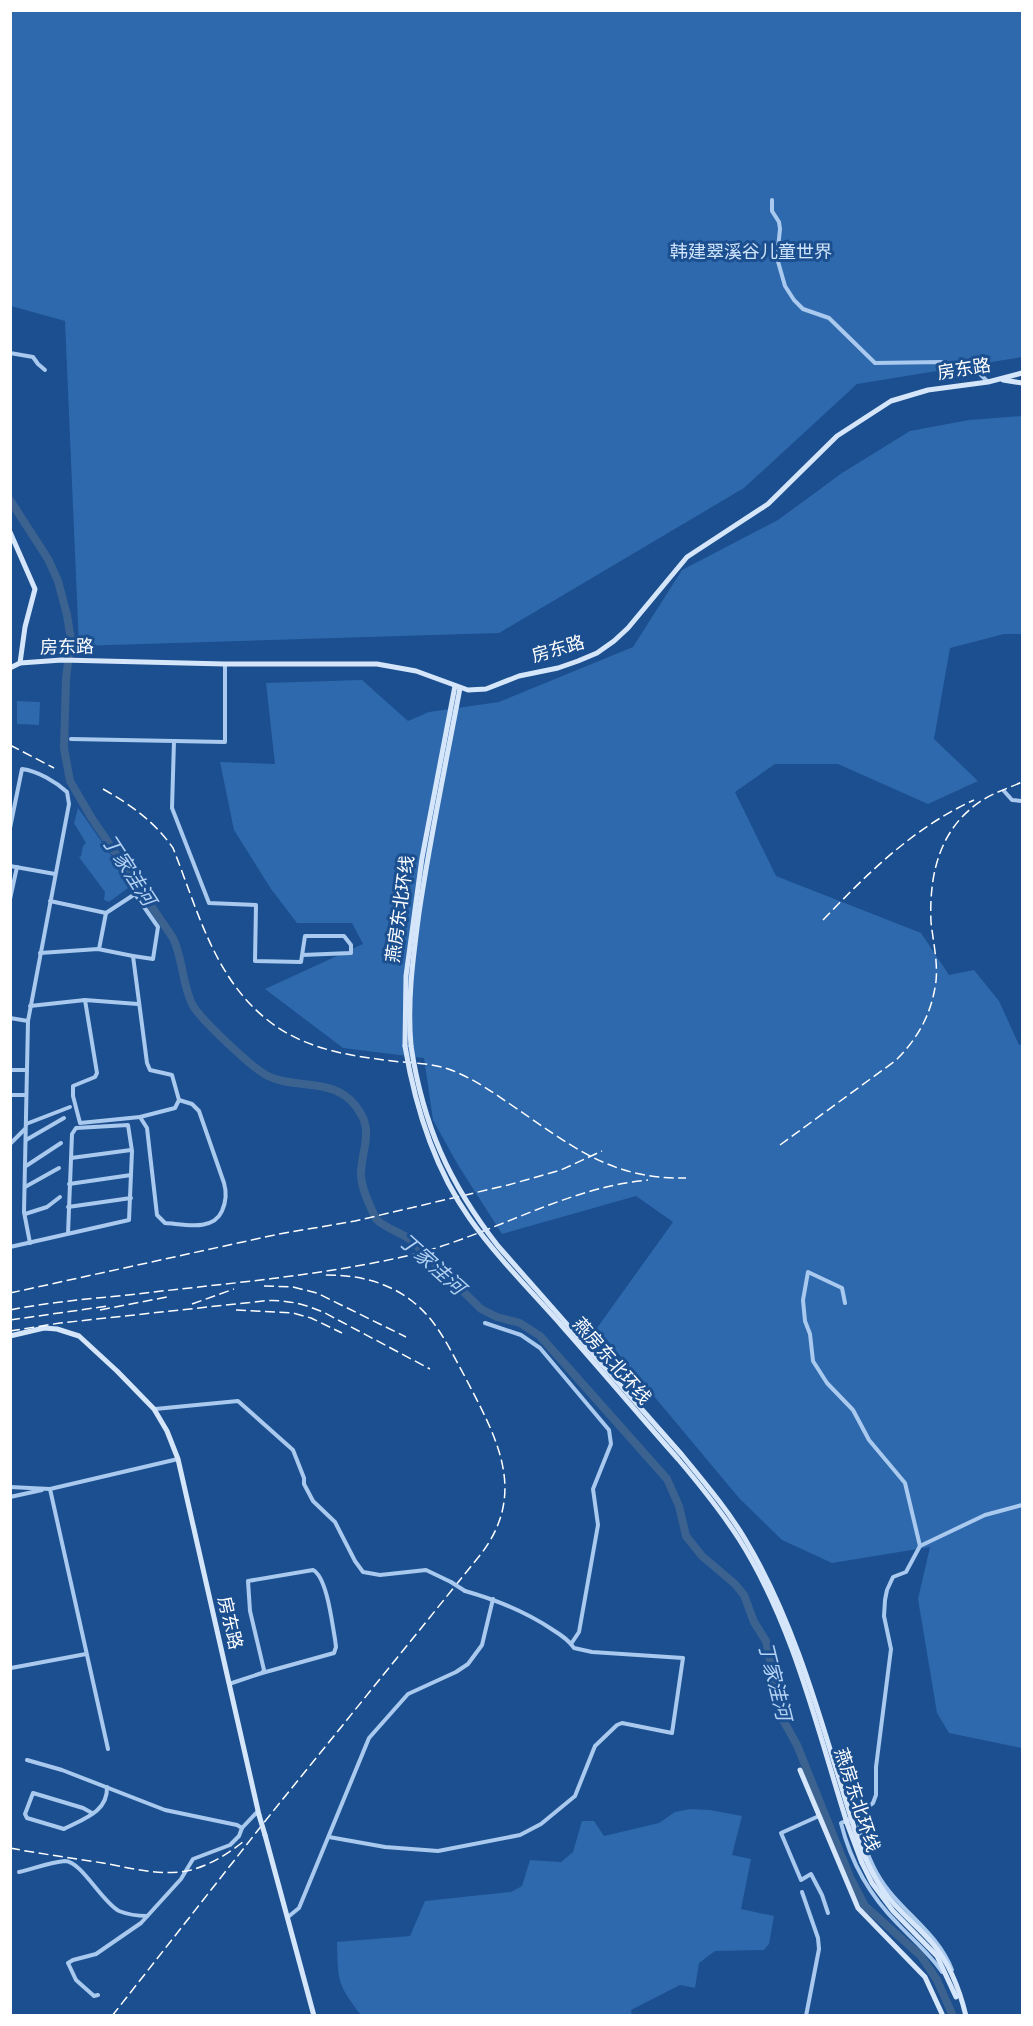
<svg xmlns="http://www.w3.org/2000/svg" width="1033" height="2026" viewBox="0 0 1033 2026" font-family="Mulish,'Noto Sans SC',sans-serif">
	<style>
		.green { fill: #2e69ad }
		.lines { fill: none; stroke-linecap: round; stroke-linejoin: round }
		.river { stroke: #3c6290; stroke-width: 8 }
		.street { stroke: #a9c9ee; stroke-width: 4 }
		.secondary { stroke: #d6e6fa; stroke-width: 5 }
		.rail { stroke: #fff; stroke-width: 1.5; stroke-dasharray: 10 4.5; stroke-linecap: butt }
		.street-bridge { stroke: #a9c9ee; stroke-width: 4 }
		.secondary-bridge { stroke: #d6e6fa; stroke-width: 5 }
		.labels { text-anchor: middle; stroke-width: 6; stroke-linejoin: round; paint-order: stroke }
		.park-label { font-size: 18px; fill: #cfe3fa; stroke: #1b4f8f }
		.street-label { font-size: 18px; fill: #fff; stroke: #1b4f8f }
		.water-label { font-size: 20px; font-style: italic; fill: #b5d3f5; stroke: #1b4f8f }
	</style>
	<rect width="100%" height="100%" fill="#1b4f8f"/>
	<!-- green -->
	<g class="green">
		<path d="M 10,11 L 1022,11 L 1022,357 L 857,384 L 744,488 L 499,633 L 79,646 L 65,321 L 11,306 Z"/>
		<path d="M 1022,416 L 1022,634 L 1004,634 L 950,648 L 934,739 L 978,781 L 928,804 L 838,764 L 775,764 L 735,792 L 776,876 L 921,933 L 949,975 L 974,970 L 999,1001 L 1019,1045 L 1022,1044 L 1022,1748 L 949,1733 L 937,1713 L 918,1599 L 930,1547 L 832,1563 L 782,1540 L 739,1498 L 597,1328 L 673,1222 L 636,1196 L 502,1234 L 458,1165 L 433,1120 L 424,1058 L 343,1048 L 265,989 L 363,944 L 352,923 L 297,923 L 271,889 L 234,830 L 220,762 L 275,764 L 266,683 L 362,680 L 408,721 L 429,712 L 499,702 L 633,647 L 682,570 L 778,520 L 842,473 L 910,431 L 969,420 Z"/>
		<path d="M 17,701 L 40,702 L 39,725 L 17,724 Z"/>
		<path d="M 78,808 L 132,885 L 109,902 L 104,900 L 105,892 L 79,857 L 81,856 L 83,846 L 86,843 L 74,823 Z"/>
		<path d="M 690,1809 L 710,1810 L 742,1816 L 732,1855 L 751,1859 L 741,1909 L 774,1916 L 769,1944 L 764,1950 L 715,1951 L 699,1963 L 695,1988 L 680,1985 L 631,2010 L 632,2016 L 361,2015 C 337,1984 338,1981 337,1942 L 410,1936 L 425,1901 L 511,1892 L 522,1886 L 530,1860 L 561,1862 L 573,1852 L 582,1821 L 594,1821 L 604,1836 L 659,1823 L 675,1812 Z"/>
	</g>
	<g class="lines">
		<!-- river -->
		<path class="river" d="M 10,500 L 48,559 L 58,581 L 67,615 L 71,640 L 66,678 L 64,748 L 70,781 L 91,817 L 173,938 C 183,959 182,983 192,1004 C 199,1018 253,1069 268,1076 C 298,1091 339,1074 361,1114 C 373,1134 360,1155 361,1176 C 362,1190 370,1206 376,1219 C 386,1229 401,1232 412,1241 L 481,1309 L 497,1317 L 520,1323 L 540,1336 L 667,1479 L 679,1506 L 686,1536 L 702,1556 L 735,1584 L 744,1595 L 754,1622 L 766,1641 L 782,1718 L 797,1745 L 850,1877 L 865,1906 L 921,1956 L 937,1980 L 953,2016"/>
		<!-- street -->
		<g class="street">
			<path d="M 772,200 L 772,211 L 779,222 L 780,229 L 777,258 L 785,286 L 794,300 L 803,309 L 829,318 L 875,363 L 941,362 L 979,373 L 988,382"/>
			<path d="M 10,353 L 33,357 L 38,364 L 45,370"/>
			<path d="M 71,739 L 225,742 L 225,664"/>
			<path d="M 174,741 L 172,808 L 209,903 L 256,905 L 255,961 L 301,962 L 305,936 L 344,936 L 351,945 L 351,953 L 302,955"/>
			<path d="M 1004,791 L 1012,800 L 1022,801"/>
			<path d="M 10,828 L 22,769 C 38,771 56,782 67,792 L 69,804 L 28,1021 L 24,1212 L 30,1243"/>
			<path d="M 10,866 L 55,874"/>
			<path d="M 10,899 L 17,867"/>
			<path d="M 50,901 L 106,913 L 135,894 L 158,927 L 153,959 L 133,956"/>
			<path d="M 99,949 L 106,913"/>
			<path d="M 40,953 L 98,949 L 133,956 L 147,1063 L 150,1070 L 172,1075 L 179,1100 L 175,1108 L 140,1117 L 80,1123 L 73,1096 L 73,1086 L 95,1077 L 97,1073 L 85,1000"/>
			<path d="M 30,1006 L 85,1000 L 138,1004"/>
			<path d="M 10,1018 L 28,1021"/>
			<path d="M 10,1070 L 27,1070"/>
			<path d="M 10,1095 L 26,1095"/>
			<path d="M 140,1117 L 147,1128 L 157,1215 L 165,1223 C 183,1224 213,1232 222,1211 C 226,1202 227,1193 224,1183 L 199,1111 L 192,1104 L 179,1100"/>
			<path d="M 26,1124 L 70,1107"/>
			<path d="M 26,1140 L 64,1118"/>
			<path d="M 10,1144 L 25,1129"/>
			<path d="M 71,1158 L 131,1150"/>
			<path d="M 26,1166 L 61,1143"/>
			<path d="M 69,1184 L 131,1175"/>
			<path d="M 25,1187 L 59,1168"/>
			<path d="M 68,1207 L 131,1198"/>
			<path d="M 25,1214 L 47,1207 L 60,1197"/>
			<path d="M 10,1247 L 129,1220 L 132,1151 L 128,1125 L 76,1128 L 72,1134 L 68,1234"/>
			<path d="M 845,1303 L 842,1288 L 808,1272 L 803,1300 L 805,1321 L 810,1334 L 813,1361 L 827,1383 L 853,1410 L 869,1440 L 905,1483 L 920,1546 L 906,1572 L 893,1577 L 887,1590 L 885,1600 L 884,1616 L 891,1649 L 876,1767 L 876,1795 L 873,1803 L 859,1815 L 841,1823 C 851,1863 869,1895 898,1924 C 913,1940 930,1954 942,1972"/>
			<path d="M 485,1323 L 521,1335 L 540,1348 L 609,1430 L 611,1444 L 593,1489 L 598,1525 L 579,1632 L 571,1644"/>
			<path d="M 155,1409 L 238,1401 L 293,1450 L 304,1478 L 304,1484 L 313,1501 L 335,1522 L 355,1561 L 363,1572 L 380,1575 L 426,1570 L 451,1582"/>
			<path d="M 10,1487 L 50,1489 L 108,1749"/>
			<path d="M 50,1489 L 178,1459"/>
			<path d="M 10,1497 L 42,1490"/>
			<path d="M 920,1546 L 985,1515 L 1022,1505"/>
			<path d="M 11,1668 L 86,1654"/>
			<path d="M 229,1684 L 262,1673 L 264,1670 L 250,1611 L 248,1581 L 313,1570 C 327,1577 332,1623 335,1639 L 336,1647 L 334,1653 L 262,1673"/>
			<path d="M 27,1760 L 62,1770 L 165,1810 L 237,1825 L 242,1828 L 239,1836 L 230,1845 L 193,1859 L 181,1879 L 141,1923 L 96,1954 L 73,1960 L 68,1963 L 76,1980 L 94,1996 L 98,1995"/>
			<path d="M 92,1813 L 83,1808 L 33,1793 L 25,1814 L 27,1818 L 64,1829 C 83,1819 108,1812 107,1787"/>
			<path d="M 819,1816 L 781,1833 L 801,1880 L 811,1874 L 822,1895 L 828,1913"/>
			<path d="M 859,1816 C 858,1825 861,1834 864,1843 C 870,1862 880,1882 894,1897 C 915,1921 940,1939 952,1970"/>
			<path d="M 242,1828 L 258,1811"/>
			<path d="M 329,1837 L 385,1847 L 438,1851 L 520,1835 L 541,1824 L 575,1796 L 595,1746 L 617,1725 L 622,1723 L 672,1733 L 683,1658 L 592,1652 L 574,1648 C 569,1640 561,1635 553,1630 C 525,1611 497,1600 465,1591"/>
			<path d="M 19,1872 C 33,1869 50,1862 65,1861 C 81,1861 102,1902 119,1911 C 129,1915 136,1916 147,1916"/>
			<path d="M 802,1892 L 818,1938 L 819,1949 L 806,2016"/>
			<path d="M 288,1917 L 299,1908 L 369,1738 L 408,1694 L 456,1672 L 468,1664 L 482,1645 L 493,1599"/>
		</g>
		<!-- secondary -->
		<g class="secondary">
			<path d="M 1003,380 L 1022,383"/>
			<path d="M 10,532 L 35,589 L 25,627 L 20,663"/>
			<path d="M 10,668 L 20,663 L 62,660 L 225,664 L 377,664 L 416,671 L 468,690 L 486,689 L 519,676 L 558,668 L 578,661 L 597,653 L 614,641 L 628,628 L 687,557 L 768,504 L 837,436 L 891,401 L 928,390 L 988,382 L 1022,373"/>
			<path d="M 405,1046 L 406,976 L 422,858 L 455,686"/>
			<path d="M 411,1046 C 407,1001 413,958 419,913 C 430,838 446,763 460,688"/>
			<path d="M 10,1336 L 44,1328 L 57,1329 L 79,1336 L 117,1371 L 154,1409 L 167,1431 L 178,1459 L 259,1815"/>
			<path d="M 800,1770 L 858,1908 L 925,1977 L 943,2016"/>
			<path d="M 852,1821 C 860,1847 869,1871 885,1893 C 899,1912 918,1926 933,1944 C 949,1963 960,1991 966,2016"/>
			<path d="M 847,1823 L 862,1863 L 872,1883 L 893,1911 L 937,1956 L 956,1997"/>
			<path d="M 265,1835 L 314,2016"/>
		</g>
		<!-- rail -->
		<g class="rail">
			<path d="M 10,745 L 54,768"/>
			<path d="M 103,789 C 131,805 154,821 173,848 C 197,908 213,975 265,1018 C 305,1051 352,1056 401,1062 C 418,1063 435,1064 451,1070 C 472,1078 491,1091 510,1104 C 569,1144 610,1180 686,1178"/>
			<path d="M 823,920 C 868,873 913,828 974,800"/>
			<path d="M 780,1145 L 895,1061 C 918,1039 932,1013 936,981 C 938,962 933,941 931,922 C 929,875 939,829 981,801 C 993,793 1009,788 1022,782"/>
			<path d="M 264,1286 L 293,1287 L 317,1293 L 406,1337"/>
			<path d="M 10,1293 L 279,1234 L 355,1221 L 508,1185 L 561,1170 L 602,1151"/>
			<path d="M 192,1304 L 234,1289"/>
			<path d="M 10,1310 C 49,1302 88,1299 128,1295 C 219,1284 312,1277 402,1257 C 486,1239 561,1188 648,1180"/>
			<path d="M 100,1310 L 167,1297"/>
			<path d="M 236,1310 L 293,1313 L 311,1318 L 342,1333"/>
			<path d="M 10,1320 L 108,1306"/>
			<path d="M 10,1331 L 60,1323 L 263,1301 C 285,1299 305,1304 325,1313 L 430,1369"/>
			<path d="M 10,1848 C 41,1854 72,1858 103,1863 C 131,1868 162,1877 191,1870 C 210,1865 228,1854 244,1841"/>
			<path d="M 112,2016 L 266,1820 L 481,1554 C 529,1491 495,1435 464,1375 C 449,1348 437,1320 412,1301 C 386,1281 357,1275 325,1275"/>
		</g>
		<!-- street-bridge -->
		<path class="street-bridge" d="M 451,1582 L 465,1591"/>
		<!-- secondary-bridge -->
		<g class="secondary-bridge">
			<path d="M 405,1046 C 415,1106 434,1168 470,1219 C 497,1257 531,1291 562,1326 C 601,1370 639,1415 678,1459 C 700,1485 721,1511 739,1539 C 793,1624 817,1728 847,1823"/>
			<path d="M 411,1046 C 423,1125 449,1183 498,1246 L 682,1455 C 704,1482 727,1509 745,1539 C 797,1626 822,1725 852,1821"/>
			<path d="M 259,1815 L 265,1835"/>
		</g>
	</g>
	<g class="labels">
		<!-- park labels -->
		<g class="park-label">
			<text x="751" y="258">韩建翠溪谷儿童世界</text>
		</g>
		<!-- street labels -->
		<g class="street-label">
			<text transform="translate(964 369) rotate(-9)" y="6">房东路</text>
			<text transform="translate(67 647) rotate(-1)" y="6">房东路</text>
			<text transform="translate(558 649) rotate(-16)" y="6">房东路</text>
			<text transform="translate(400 909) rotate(-82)" y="6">燕房东北环线</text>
			<text transform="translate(612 1361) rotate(49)" y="6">燕房东北环线</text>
			<text transform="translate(230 1623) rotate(77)" y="6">房东路</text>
			<text transform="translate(857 1800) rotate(72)" y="6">燕房东北环线</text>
		</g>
		<!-- water labels -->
		<g class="water-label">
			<text transform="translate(129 870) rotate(57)" y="7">丁家洼河</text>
			<text transform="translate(432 1264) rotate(42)" y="7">丁家洼河</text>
			<text transform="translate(775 1681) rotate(76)" y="7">丁家洼河</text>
		</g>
	</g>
	<!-- border -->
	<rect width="1033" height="2026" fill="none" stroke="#ffffff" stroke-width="24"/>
</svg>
